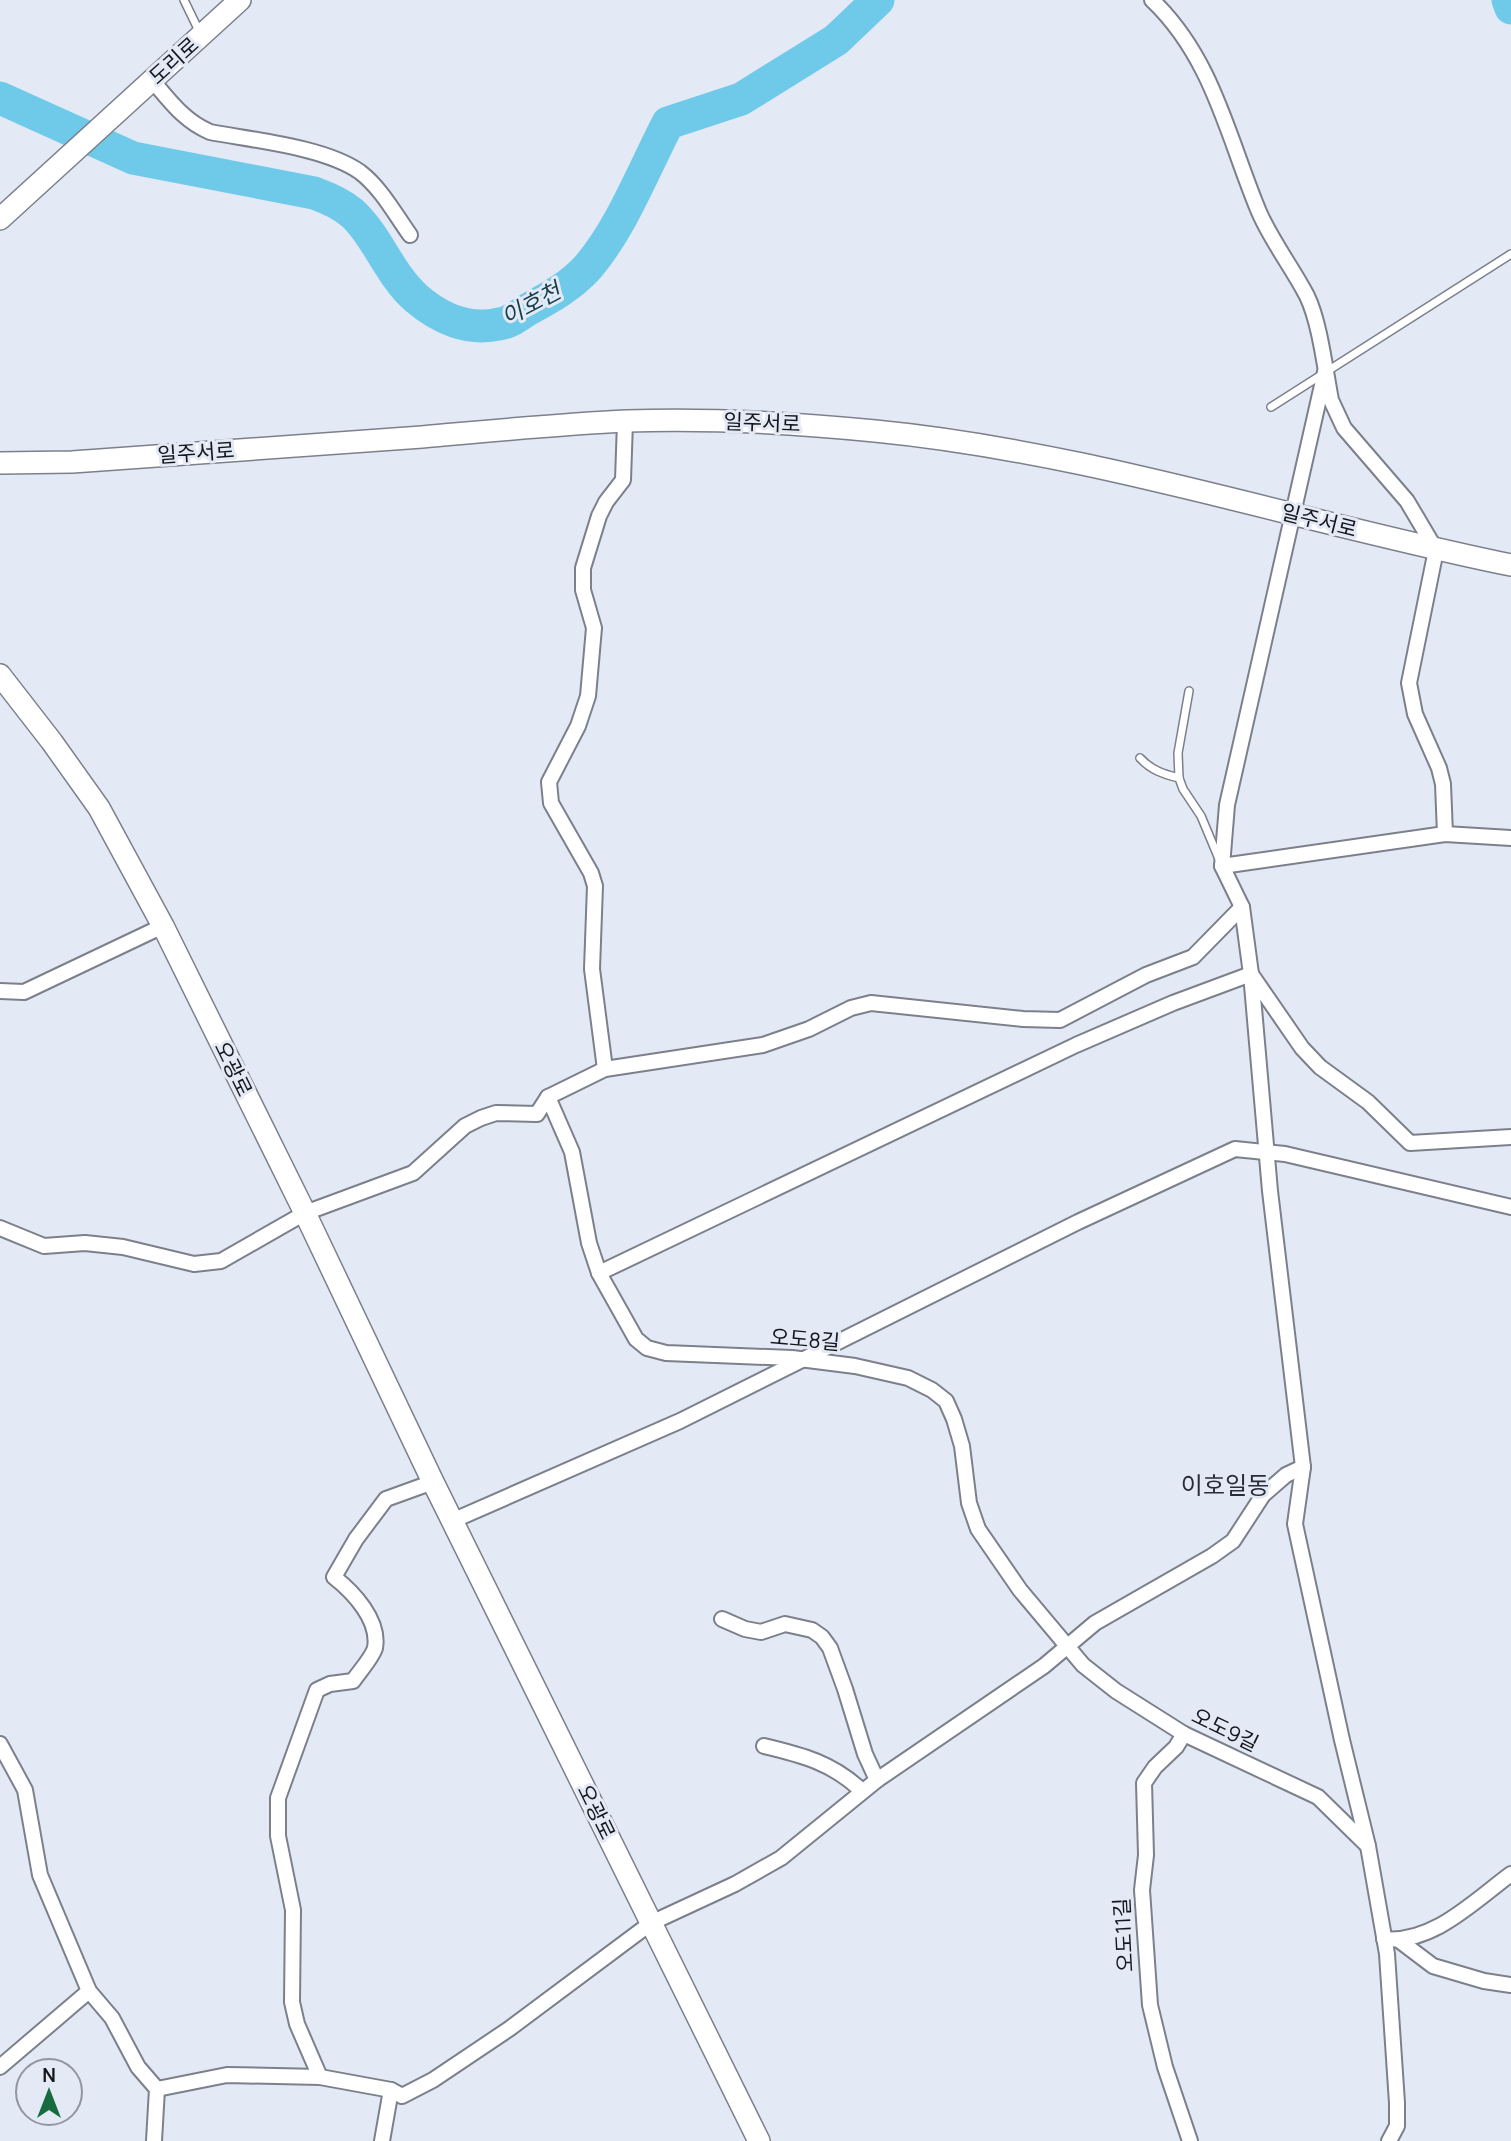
<svg xmlns="http://www.w3.org/2000/svg" width="1511" height="2141" viewBox="0 0 1511 2141" font-family="Manrope,'Noto Sans KR',sans-serif">
	<style>
		.water { fill: #6fcae9 }
		.lines { fill: none; stroke-linecap: round; stroke-linejoin: round }
		.river { stroke: #6fcae9; stroke-width: 33 }
		.lane-casing { stroke: #7b808b; stroke-width: 10 }
		.street-casing { stroke: #7b808b; stroke-width: 18 }
		.secondary-casing { stroke: #7b808b; stroke-width: 24 }
		.lane { stroke: #fff; stroke-width: 7 }
		.street { stroke: #fff; stroke-width: 14 }
		.secondary { stroke: #fff; stroke-width: 21 }
		.labels { text-anchor: middle; stroke-width: 6; stroke-linejoin: round; paint-order: stroke }
		.street-label { font-size: 21px; fill: #15171c; stroke: #e4e9f6 }
		.water-label { font-size: 23px; font-style: italic; fill: #153e4b; stroke: #e4e9f6 }
		.quarter-label { font-size: 24px; fill: #292d37; stroke: #e4e9f6 }
	</style>
	<rect width="100%" height="100%" fill="#e4e9f6"/>
	<!-- water -->
	<path class="water" d="M 0,89 L 79,125 L 65,137 L 1,109 Z"/>
	<g class="lines">
		<!-- river -->
		<g class="river">
			<path d="M 1508,0 L 1511,8"/>
			<path d="M 0,98 L 133,158 L 314,193 C 328,198 340,203 352,213 C 378,237 389,274 416,298 C 439,318 468,331 499,324 C 509,323 519,315 527,310 C 549,298 571,286 588,267 C 622,227 644,169 668,123 L 741,99 L 836,40 L 878,0"/>
		</g>
		<defs>
			<g id="lane">
				<path d="M 184,0 L 200,33"/>
				<path d="M 1271,407 L 1511,254"/>
				<path d="M 1189,691 L 1178,753 L 1179,778 L 1183,789 L 1201,816 L 1219,859"/>
				<path d="M 1140,758 C 1151,770 1163,774 1179,778"/>
			</g>
			<g id="street">
				<path d="M 1152,0 C 1213,58 1228,138 1259,212 C 1272,242 1292,267 1307,296 C 1320,323 1325,369 1331,400 L 1344,428 L 1407,501 L 1436,550 L 1409,683 L 1415,714 L 1439,768 L 1443,784 L 1445,834"/>
				<path d="M 152,80 C 170,101 184,121 210,132 C 252,140 325,147 360,172 C 381,188 395,214 410,235"/>
				<path d="M 1222,866 L 1445,834 L 1511,838"/>
				<path d="M 0,991 L 24,992 L 163,926"/>
				<path d="M 605,1069 L 592,969 L 595,886 L 591,873 L 551,803 L 549,782 L 578,726 L 588,696 L 594,628 L 583,590 L 583,568 L 599,516 L 606,502 L 623,480 L 625,422"/>
				<path d="M 548,1097 L 572,1152 L 589,1243 L 599,1273 L 636,1339 L 647,1348 L 666,1353 L 792,1358 L 855,1366 L 908,1378 L 932,1390 L 946,1401 L 954,1419 L 962,1446 L 969,1503 L 978,1529 L 1020,1590 L 1083,1665 L 1116,1691 L 1184,1734 L 1318,1797 L 1368,1846"/>
				<path d="M 0,1228 L 44,1246 L 85,1243 L 123,1247 L 194,1264 L 221,1261 L 305,1213 L 413,1173 L 465,1126 L 481,1118 L 496,1113 L 537,1114 L 548,1097 L 605,1069 L 763,1045 L 809,1029 L 851,1008 L 871,1003 L 1023,1019 L 1060,1020 L 1146,975 L 1193,957 L 1242,907"/>
				<path d="M 599,1273 L 1076,1045 L 1173,1003 L 1251,974 L 1302,1048 L 1320,1067 L 1368,1102 L 1410,1143 L 1511,1137"/>
				<path d="M 1303,1467 L 1295,1524 L 1342,1740 L 1368,1846 L 1387,1954 L 1397,2103 L 1397,2126 L 1389,2141"/>
				<path d="M 452,1521 L 680,1421 L 1078,1222 L 1235,1149 L 1285,1154 L 1511,1207"/>
				<path d="M 722,1619 L 745,1629 L 761,1632 L 785,1624 L 812,1630 L 822,1637 L 830,1648 L 845,1689 L 865,1754 L 877,1780"/>
				<path d="M 1184,1734 L 1176,1747 L 1155,1767 L 1144,1783 L 1146,1855 L 1142,1890 L 1150,2005 L 1165,2067 L 1190,2141"/>
				<path d="M 0,1744 L 25,1790 L 40,1875 L 89,1991 L 112,2018 L 138,2067 L 157,2089 L 154,2141"/>
				<path d="M 764,1746 C 802,1755 833,1763 862,1791"/>
				<path d="M 1384,1939 C 1433,1944 1474,1901 1511,1874"/>
				<path d="M 1400,1941 L 1433,1966 L 1484,1981 L 1511,1985"/>
				<path d="M 0,2067 L 89,1991"/>
				<path d="M 320,2077 L 297,2024 L 292,2002 L 293,1910 L 278,1836 L 278,1798 L 317,1690 L 330,1684 L 353,1681 C 359,1672 372,1658 375,1648 C 380,1620 353,1592 334,1577 L 356,1539 L 386,1499 L 433,1482"/>
				<path d="M 157,2089 L 227,2075 L 320,2077 L 391,2090 L 402,2096 L 433,2080 L 509,2029 L 651,1923 L 735,1884 L 781,1858 L 877,1780 L 1044,1666 L 1095,1623 L 1212,1556 L 1233,1541 L 1263,1495 L 1286,1475 L 1303,1467 L 1270,1191 L 1251,974 L 1242,907 L 1222,866 L 1227,805 L 1325,372"/>
				<path d="M 382,2141 L 391,2090"/>
			</g>
			<g id="secondary">
				<path d="M 0,219 L 240,0"/>
				<path d="M 0,463 L 72,462 C 189,454 306,445 422,437 C 490,431 559,424 627,421 C 709,418 793,423 875,431 C 1091,452 1299,522 1511,565"/>
				<path d="M 0,675 L 52,742 L 99,808 L 163,926 L 305,1213 L 433,1482 L 759,2141"/>
			</g>
		</defs>
		<!-- lane casing -->
		<use href="#lane" class="lane-casing"/>
		<!-- street casing -->
		<use href="#street" class="street-casing"/>
		<!-- secondary casing -->
		<use href="#secondary" class="secondary-casing"/>
		<!-- lane -->
		<use href="#lane" class="lane"/>
		<!-- street -->
		<use href="#street" class="street"/>
		<!-- secondary -->
		<use href="#secondary" class="secondary"/>
	</g>
	<g class="labels">
		<!-- street labels -->
		<g class="street-label">
			<text transform="translate(174 61) rotate(-42)" y="7">도리로</text>
			<text transform="translate(762 423) rotate(2)" y="7">일주서로</text>
			<text transform="translate(196 453) rotate(-4)" y="7">일주서로</text>
			<text transform="translate(1319 521) rotate(14)" y="7">일주서로</text>
			<text transform="translate(233 1069) rotate(64)" y="7">오광로</text>
			<text transform="translate(805 1340) rotate(5)" y="7">오도8길</text>
			<text transform="translate(1225 1730) rotate(26)" y="7">오도9길</text>
			<text transform="translate(596 1812) rotate(64)" y="7">오광로</text>
			<text transform="translate(1124 1935) rotate(-93)" y="7">오도11길</text>
		</g>
		<!-- water labels -->
		<g class="water-label">
			<text transform="translate(531 304) rotate(-28)" y="8">이호천</text>
		</g>
		<!-- quarter labels -->
		<g class="quarter-label">
			<text x="1225" y="1494">이호일동</text>
		</g>
	</g>
	<!-- north arrow -->
	<g transform="translate(49 2092)"><circle r="33" fill="#e4e9f6" stroke="#91959f" stroke-width="2"/>
	<path d="M0-5L12 26L0 18L-12 26Z" fill="#166c3f"/>
	<text y="-10" font-size="19" font-weight="bold" text-anchor="middle" fill="#15171c">N</text>
	</g>
</svg>
